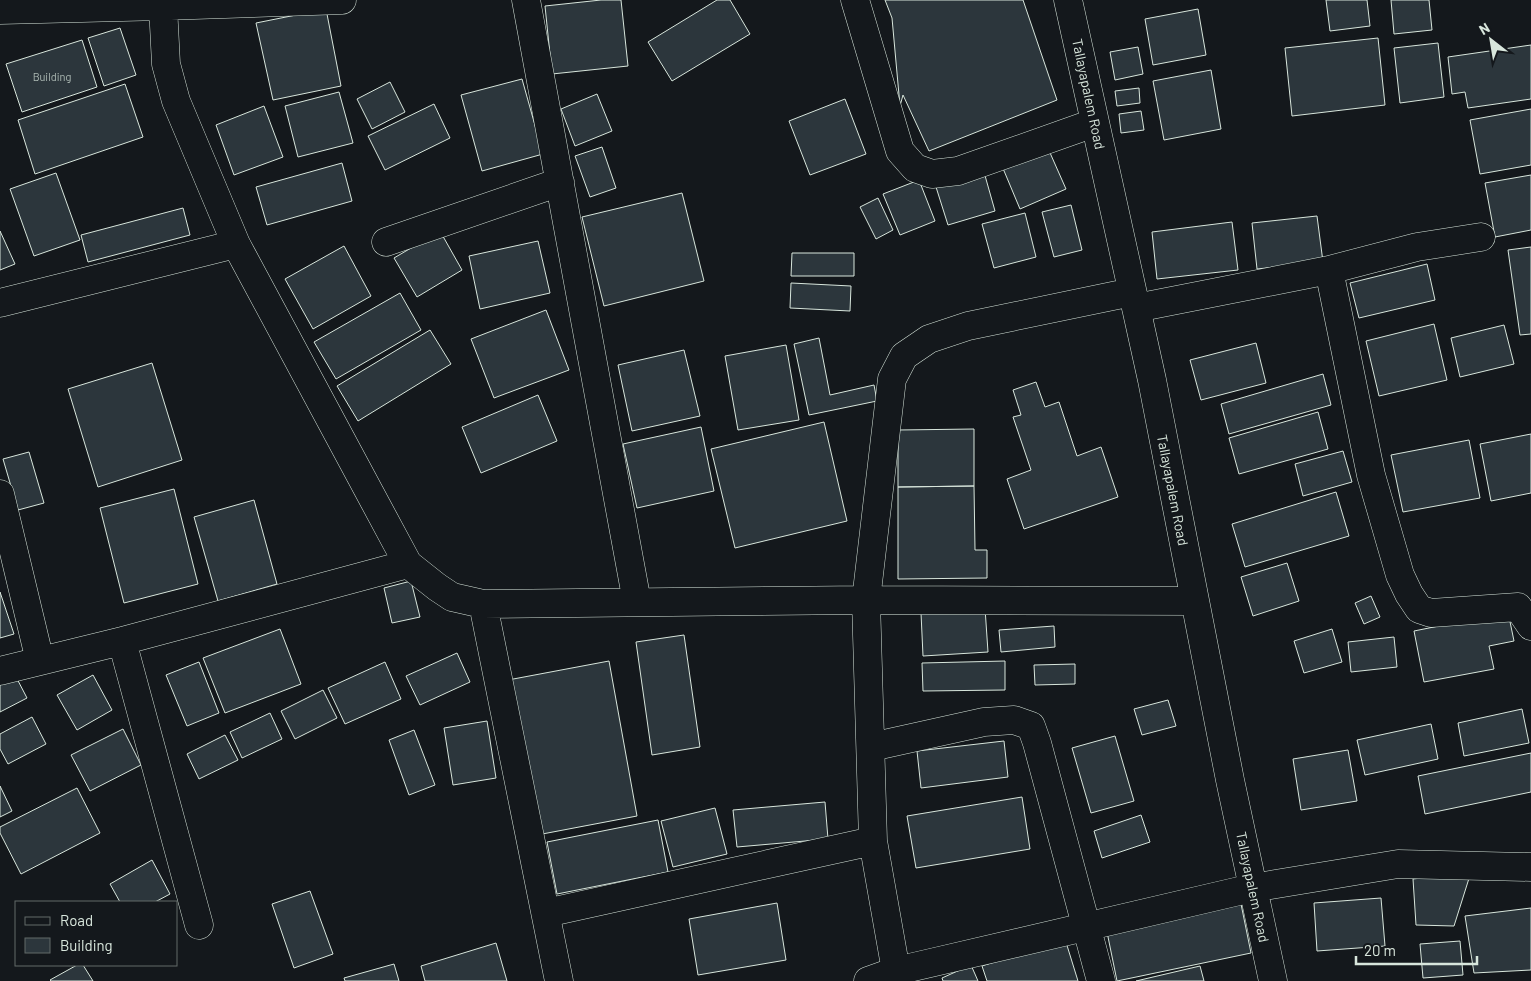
<svg xmlns="http://www.w3.org/2000/svg" width="1531" height="981" font-family="Barlow,sans-serif">
	<rect width="100%" height="100%" fill="#14181c"/>
	<path fill="#2c363c" stroke="#d8e6dc" d="M 601,0 L 621,0 L 628,66 L 552,74 L 545,6 Z
		M 717,0 L 730,0 L 750,34 L 672,81 L 648,42 Z
		M 885,0 L 1023,0 L 1057,100 L 929,151 L 903,95 L 900,106 L 892,18 Z
		M 1326,0 L 1367,0 L 1370,26 L 1330,31 Z
		M 1391,0 L 1429,0 L 1432,30 L 1394,34 Z
		M 326,9 L 341,86 L 273,100 L 256,23 Z
		M 1198,9 L 1206,55 L 1153,65 L 1145,19 Z
		M 120,28 L 136,75 L 104,86 L 88,38 Z
		M 1378,38 L 1385,105 L 1292,116 L 1285,48 Z
		M 82,40 L 97,87 L 22,112 L 6,64 Z
		M 1438,43 L 1444,97 L 1400,103 L 1394,48 Z
		M 1531,45 L 1531,99 L 1468,108 L 1465,92 L 1452,94 L 1448,57 Z
		M 1138,47 L 1143,74 L 1115,80 L 1110,52 Z
		M 1211,70 L 1221,129 L 1164,140 L 1153,81 Z
		M 522,79 L 543,154 L 482,171 L 461,95 Z
		M 390,82 L 405,112 L 372,129 L 357,99 Z
		M 125,84 L 143,137 L 35,174 L 18,120 Z
		M 1139,88 L 1140,103 L 1117,106 L 1115,91 Z
		M 339,92 L 353,143 L 298,157 L 285,106 Z
		M 597,94 L 612,131 L 575,146 L 561,109 Z
		M 845,99 L 866,154 L 810,175 L 789,121 Z
		M 434,104 L 450,138 L 385,170 L 368,136 Z
		M 264,106 L 283,157 L 234,175 L 216,125 Z
		M 1531,109 L 1531,165 L 1480,174 L 1470,120 Z
		M 1141,111 L 1144,130 L 1121,133 L 1119,114 Z
		M 1047,146 L 1066,189 L 1020,209 L 1002,166 Z
		M 602,147 L 616,188 L 590,197 L 575,156 Z
		M 342,163 L 352,201 L 267,225 L 256,187 Z
		M 984,172 L 995,211 L 948,225 L 936,187 Z
		M 56,173 L 80,240 L 34,256 L 10,189 Z
		M 1531,175 L 1531,230 L 1495,237 L 1485,183 Z
		M 919,180 L 935,221 L 900,235 L 883,194 Z
		M 682,193 L 704,281 L 604,306 L 582,217 Z
		M 878,198 L 893,230 L 876,239 L 860,207 Z
		M 1071,205 L 1082,250 L 1054,257 L 1042,212 Z
		M 183,208 L 190,235 L 88,262 L 81,235 Z
		M 1025,213 L 1036,257 L 994,268 L 982,224 Z
		M 1317,216 L 1323,262 L 1257,269 L 1252,223 Z
		M 1232,222 L 1238,270 L 1157,279 L 1152,232 Z
		M 0,231 L 15,264 L 0,270 Z
		M 440,231 L 462,270 L 417,297 L 394,258 Z
		M 538,241 L 550,293 L 480,309 L 469,256 Z
		M 344,246 L 371,296 L 313,329 L 285,279 Z
		M 1531,247 L 1531,334 L 1520,335 L 1508,250 Z
		M 792,253 L 854,253 L 854,276 L 791,276 Z
		M 1427,264 L 1435,300 L 1359,318 L 1350,283 Z
		M 791,283 L 851,286 L 850,311 L 790,308 Z
		M 400,293 L 421,330 L 336,379 L 314,342 Z
		M 546,310 L 569,370 L 494,398 L 471,339 Z
		M 1434,324 L 1447,380 L 1379,396 L 1366,341 Z
		M 1504,325 L 1514,364 L 1460,377 L 1451,338 Z
		M 430,330 L 451,364 L 358,421 L 337,386 Z
		M 819,338 L 830,395 L 874,385 L 877,401 L 809,415 L 794,344 Z
		M 1256,343 L 1266,383 L 1201,400 L 1190,360 Z
		M 786,345 L 799,420 L 738,430 L 725,356 Z
		M 684,350 L 700,416 L 632,431 L 618,365 Z
		M 152,363 L 182,460 L 98,487 L 68,389 Z
		M 1323,374 L 1331,405 L 1229,434 L 1221,404 Z
		M 1036,382 L 1045,407 L 1059,402 L 1077,456 L 1101,447 L 1118,497 L 1024,529 L 1007,479 L 1031,470 L 1013,417 L 1021,415 L 1013,390 Z
		M 538,395 L 557,441 L 481,473 L 462,427 Z
		M 1318,412 L 1328,449 L 1239,474 L 1229,438 Z
		M 824,422 L 847,521 L 735,548 L 711,449 Z
		M 701,427 L 714,491 L 637,508 L 623,444 Z
		M 974,429 L 974,486 L 898,487 L 898,430 Z
		M 1531,434 L 1531,493 L 1491,501 L 1480,444 Z
		M 1469,440 L 1480,498 L 1403,512 L 1391,455 Z
		M 1343,451 L 1352,482 L 1303,496 L 1295,464 Z
		M 29,452 L 44,503 L 18,510 L 3,459 Z
		M 974,486 L 975,550 L 987,550 L 987,578 L 898,579 L 898,487 Z
		M 174,489 L 198,584 L 124,603 L 100,508 Z
		M 1336,492 L 1349,536 L 1245,567 L 1232,524 Z
		M 254,500 L 277,584 L 218,601 L 194,517 Z
		M 1287,563 L 1299,601 L 1253,616 L 1241,577 Z
		M 411,581 L 420,617 L 392,623 L 384,588 Z
		M 0,592 L 14,634 L 0,638 Z
		M 1371,596 L 1380,617 L 1364,624 L 1355,603 Z
		M 985,608 L 988,652 L 923,656 L 921,613 Z
		M 1508,612 L 1514,641 L 1489,646 L 1494,669 L 1424,682 L 1414,631 Z
		M 1054,626 L 1055,647 L 1001,652 L 999,630 Z
		M 280,629 L 301,684 L 225,713 L 203,658 Z
		M 1332,629 L 1342,662 L 1304,673 L 1294,641 Z
		M 684,635 L 700,747 L 652,755 L 636,642 Z
		M 1394,637 L 1397,667 L 1351,672 L 1348,642 Z
		M 457,653 L 470,682 L 420,705 L 406,676 Z
		M 609,661 L 637,816 L 537,835 L 508,680 Z
		M 1005,661 L 1005,690 L 923,691 L 922,663 Z
		M 199,662 L 219,713 L 187,726 L 166,675 Z
		M 385,662 L 401,699 L 345,724 L 328,688 Z
		M 1075,664 L 1075,684 L 1035,685 L 1034,665 Z
		M 14,673 L 27,698 L 0,712 L 0,681 Z
		M 93,675 L 112,710 L 77,730 L 57,695 Z
		M 323,690 L 337,718 L 295,739 L 281,711 Z
		M 1168,700 L 1176,726 L 1142,735 L 1134,709 Z
		M 1522,709 L 1529,743 L 1464,756 L 1458,723 Z
		M 270,713 L 282,739 L 242,758 L 230,732 Z
		M 32,717 L 46,744 L 8,764 L 0,749 L 0,734 Z
		M 487,721 L 496,778 L 453,785 L 444,728 Z
		M 1431,724 L 1438,759 L 1365,775 L 1357,740 Z
		M 123,729 L 141,765 L 90,791 L 71,755 Z
		M 414,730 L 435,785 L 409,795 L 389,740 Z
		M 225,735 L 238,760 L 199,779 L 187,754 Z
		M 1115,736 L 1134,801 L 1091,813 L 1072,748 Z
		M 1004,741 L 1008,777 L 921,788 L 917,751 Z
		M 1348,750 L 1357,801 L 1301,810 L 1293,759 Z
		M 1531,753 L 1531,792 L 1425,814 L 1418,776 Z
		M 0,786 L 12,811 L 0,817 Z
		M 77,788 L 100,833 L 21,874 L 0,833 L 0,827 Z
		M 1022,797 L 1030,849 L 916,868 L 907,816 Z
		M 825,802 L 828,839 L 737,847 L 733,810 Z
		M 715,808 L 727,854 L 673,867 L 661,821 Z
		M 1141,815 L 1150,842 L 1102,858 L 1094,831 Z
		M 658,820 L 668,872 L 557,894 L 547,842 Z
		M 152,860 L 170,894 L 155,902 L 120,902 L 110,884 Z
		M 1471,872 L 1454,926 L 1416,925 L 1413,879 Z
		M 310,891 L 333,954 L 294,968 L 272,904 Z
		M 1381,898 L 1385,946 L 1317,951 L 1314,903 Z
		M 777,903 L 786,960 L 698,975 L 689,919 Z
		M 1241,904 L 1251,953 L 1117,981 L 1107,932 Z
		M 1531,908 L 1531,970 L 1474,973 L 1465,916 Z
		M 1065,939 L 1078,981 L 987,981 L 982,966 Z
		M 1460,941 L 1463,975 L 1423,978 L 1420,944 Z
		M 496,943 L 507,981 L 425,981 L 421,966 Z
		M 394,964 L 399,981 L 345,981 L 344,978 Z
		M 77,965 L 83,965 L 93,981 L 51,981 L 50,980 Z
		M 971,965 L 978,981 L 943,981 L 942,978 Z
		M 1200,966 L 1204,981 L 1136,981 Z"/>
	<g fill="none" stroke-linecap="round" stroke-linejoin="round">
		<defs>
			<path id="minor" d="M 342,0 L 163,6 L 166,64 L 176,101 L 236,244 L 408,564 L 437,587 L 452,597 L 483,604 L 866,600 L 1195,601
				M 526,0 L 637,602
				M 855,0 L 900,151 L 915,168 L 932,174 L 958,171 L 1094,123
				M 1068,0 L 1152,380 L 1230,780 L 1273,981
				M 0,10 L 163,6
				M 386,242 L 560,182
				M 1329,270 L 1371,475 L 1400,575 L 1409,594 L 1419,609 L 1431,613 L 1518,607 L 1531,626
				M 0,303 L 236,244
				M 1136,308 L 1329,270 L 1417,247 L 1481,237
				M 0,494 L 40,661
				M 483,604 L 559,981
				M 122,641 L 199,925
				M 0,671 L 122,641 L 408,564
				M 871,747 L 984,722 L 1014,720 L 1031,726 L 1037,743 L 1101,981
				M 546,913 L 873,841
				M 896,971 L 873,841 L 866,600 L 892,379 L 904,356 L 929,339 L 968,326 L 1132,292
				M 868,981 L 896,971 L 1252,888 L 1398,864 L 1531,867"/>
		</defs>
		<use href="#minor" stroke="#d8e6dc" stroke-width="29"/>
		<use href="#minor" stroke="#14181c" stroke-width="28"/>
	</g>
	<g text-anchor="middle" dominant-baseline="central" stroke-width="4" stroke-linejoin="round" paint-order="stroke">
		<g font-size="11" fill="#adbab4">
			<text x="52" y="76">Building</text>
		</g>
		<g font-size="14" fill="#d8e6dc" stroke="#14181c">
			<text transform="translate(1089 94) rotate(78)">Tallayapalem Road</text>
			<text transform="translate(1173 490) rotate(79)">Tallayapalem Road</text>
			<text transform="translate(1253 887) rotate(78)">Tallayapalem Road</text>
		</g>
	</g>
	<rect x="15" y="901" width="162" height="65" fill="#14181c" stroke="#626a69"/>
	<rect x="25" y="917" width="25" height="8" fill="#14181c" stroke="#626a69"/>
	<text x="60" y="926" font-size="15" fill="#d8e6dc">Road</text>
	<rect x="25" y="938" width="25" height="15" fill="#2c363c" stroke="#626a69"/>
	<text x="60" y="951" font-size="15" fill="#d8e6dc">Building</text>
	<g transform="translate(1491 40) rotate(329)" stroke="#14181c" stroke-width="4" paint-order="stroke">
	<path d="M0-4L9 19L0 12L-9 19Z" fill="#d8e6dc"/>
	<text y="-8" font-size="14" font-weight="bold" text-anchor="middle" fill="#d8e6dc">N</text>
	</g>
	<path d="M1356 956v8h121v-8" fill="none" stroke="#d8e6dc" stroke-width="2.5"/>
	<text x="1364" y="956" font-size="15" fill="#d8e6dc" stroke="#14181c" stroke-width="4" paint-order="stroke">20 m</text>
</svg>
